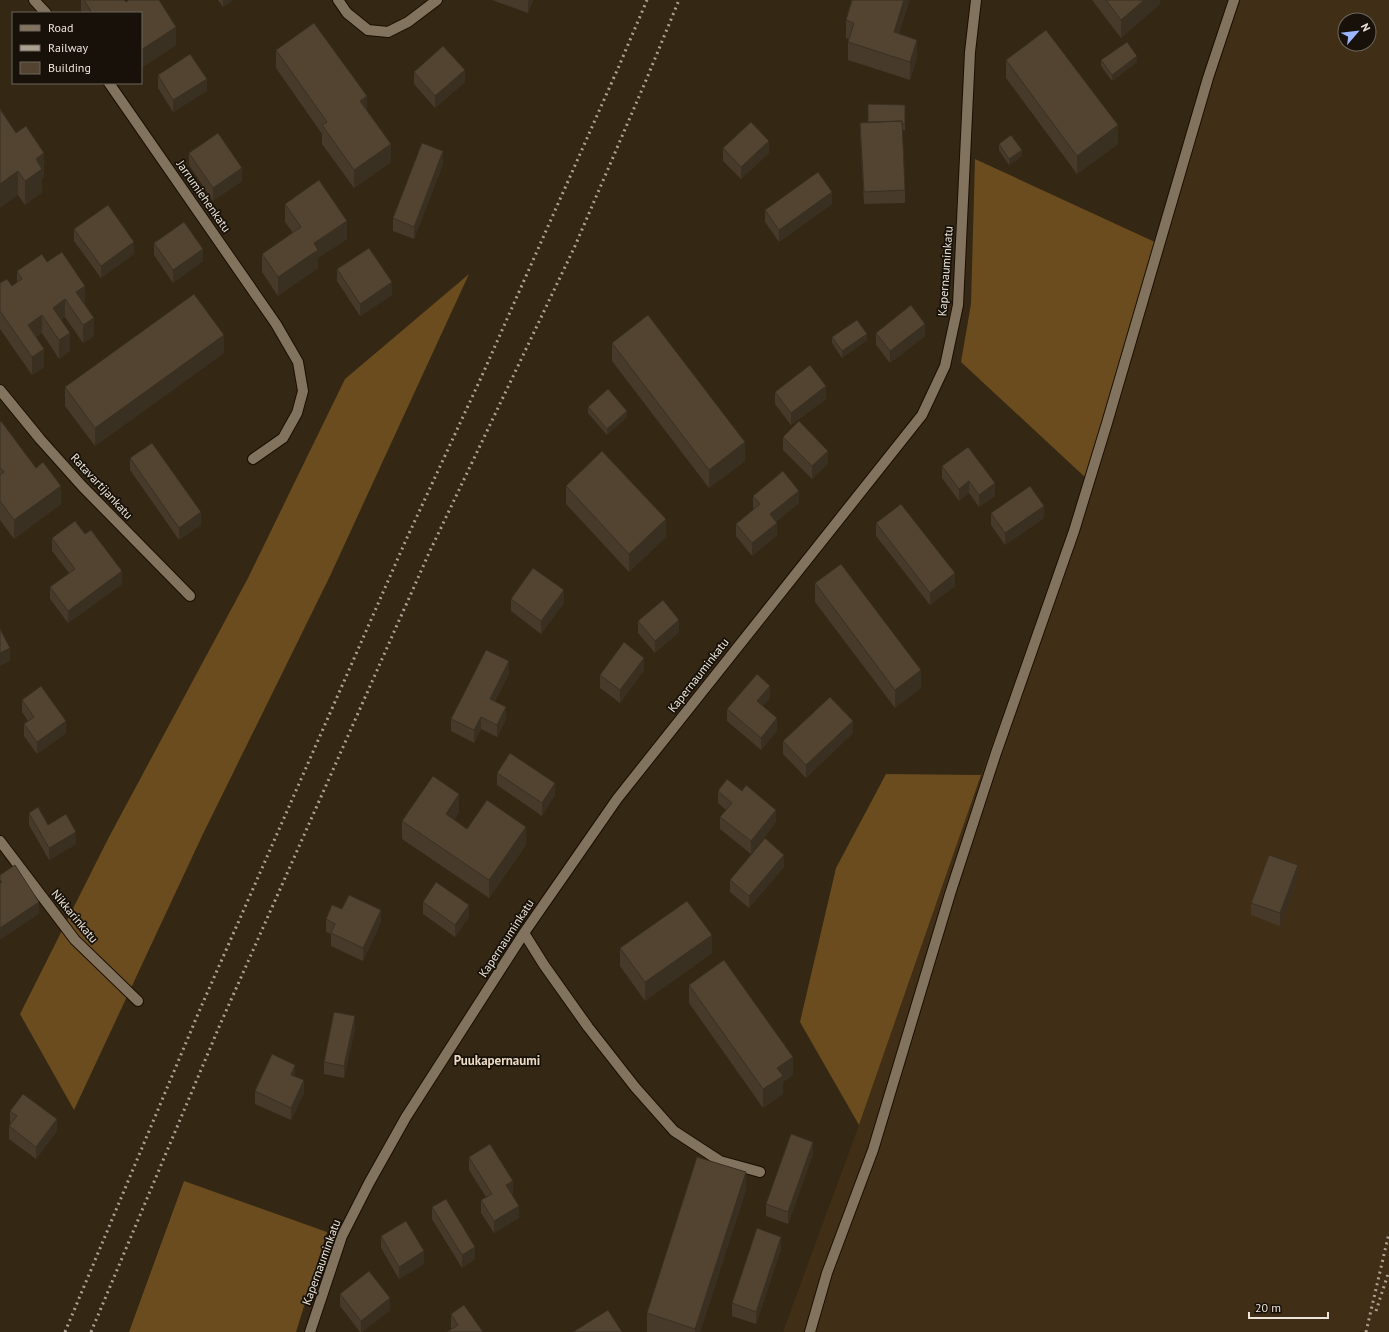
<svg xmlns="http://www.w3.org/2000/svg" width="1389" height="1332" font-family="'PT Sans',sans-serif">
	<rect width="100%" height="100%" fill="#342714"/>
	<path fill="#402f16" fill-rule="evenodd" d="M 1228,0 L 1389,0 L 1389,1332 L 783,1332 L 859,1125 L 981,775 L 1087,479 ZM 1345,20 L 1369,20 L 1369,44 L 1345,44 Z"/>
	<path fill="#6a4c1f" d="M 975,159 L 1157,243 L 1087,479 L 961,362 L 971,304 Z
		M 469,274 L 330,576 L 202,836 L 74,1110 L 20,1014 L 109,837 L 248,578 L 345,379 Z
		M 886,774 L 981,775 L 859,1125 L 800,1022 L 836,868 Z
		M 184,1181 L 327,1232 L 296,1332 L 129,1332 Z"/>
	<g fill="none" stroke-linecap="round" stroke-linejoin="round">
		<defs>
			<path id="minor" d="M 34,0 L 46,13
				M 338,0 L 347,13 L 368,30 L 388,32 L 408,22 L 437,0
				M 109,83 L 276,324 L 298,362 L 303,391 L 297,413 L 283,438 L 253,459
				M 0,390 L 40,439 L 82,486 L 190,596
				M 0,841 L 75,940 L 138,1001
				M 524,933 L 544,965 L 588,1027 L 635,1087 L 674,1131 L 720,1161 L 760,1172
				M 310,1332 L 342,1236 L 369,1183 L 406,1117 L 524,933 L 617,799 L 922,415 L 945,366 L 958,305 L 970,52 L 976,0
				M 810,1332 L 827,1273 L 873,1150 L 950,894 L 996,753 L 1074,531 L 1107,423 L 1208,78 L 1234,0"/>
		</defs>
		<use href="#minor" stroke="#1b0f01" stroke-width="12"/>
		<use href="#minor" stroke="#82735f" stroke-width="10"/>
		<path stroke="#aca193" stroke-width="3" stroke-dasharray="2 4" stroke-linecap="butt" d="M 1376,1311 L 1389,1271
			M 65,1332 L 198,1014 L 406,540 L 480,380 L 619,66 L 647,0
			M 91,1332 L 219,1027 L 429,553 L 575,246 L 647,78 L 679,0
			M 1366,1332 L 1389,1233"/>
	</g>
	<path fill="#473a2a" d="M 81,0 L 124,0 L 126,2 L 129,0 L 159,0 L 176,27 L 176,45 L 141,68 L 141,13 L 81,13 Z
		M 218,0 L 233,0 L 223,7 Z
		M 492,0 L 533,0 L 528,13 Z
		M 1092,0 L 1160,0 L 1160,4 L 1121,38 Z
		M 846,20 L 899,34 L 917,58 L 910,80 L 848,60 L 848,42 L 849,39 L 846,38 Z
		M 276,50 L 391,162 L 354,188 L 322,144 L 322,134 L 276,68 Z
		M 1006,60 L 1118,144 L 1077,174 L 1006,78 Z
		M 1101,60 L 1137,62 L 1112,81 L 1101,66 Z
		M 414,72 L 465,82 L 435,108 L 414,84 Z
		M 158,75 L 207,91 L 173,112 L 158,88 Z
		M 905,105 L 905,130 L 902,130 L 905,190 L 905,203 L 864,204 L 860,135 L 860,123 L 868,122 Z
		M 0,109 L 44,177 L 42,178 L 42,192 L 25,205 L 18,195 Z
		M 999,144 L 1022,156 L 1009,165 L 999,150 Z
		M 723,148 L 769,153 L 741,179 L 723,161 Z
		M 189,153 L 242,181 L 213,201 L 189,165 Z
		M 443,164 L 414,239 L 393,231 L 393,218 Z
		M 285,204 L 347,239 L 318,258 L 318,268 L 278,296 L 262,272 L 262,254 L 293,233 L 285,222 Z
		M 832,204 L 779,242 L 765,222 L 765,210 Z
		M 74,229 L 134,254 L 101,278 L 74,241 Z
		M 154,243 L 203,261 L 173,283 L 154,255 Z
		M 47,262 L 85,304 L 94,336 L 83,343 L 65,317 L 61,320 L 70,351 L 59,359 L 42,333 L 36,337 L 44,367 L 32,375 L 0,329 L 0,283 L 12,286 L 17,282 L 17,271 Z
		M 337,269 L 392,295 L 360,316 L 337,281 Z
		M 876,333 L 925,336 L 890,363 L 876,345 Z
		M 832,337 L 867,340 L 842,358 L 832,343 Z
		M 612,343 L 745,461 L 709,488 L 612,361 Z
		M 224,353 L 95,446 L 65,406 L 65,387 Z
		M 775,392 L 826,399 L 791,425 L 775,404 Z
		M 588,407 L 627,417 L 607,435 L 588,413 Z
		M 0,422 L 61,504 L 14,539 L 0,520 Z
		M 783,437 L 828,463 L 812,479 L 783,450 Z
		M 130,458 L 201,525 L 179,540 L 130,470 Z
		M 942,466 L 995,496 L 979,507 L 969,493 L 959,501 L 942,478 Z
		M 566,486 L 666,537 L 629,572 L 566,504 Z
		M 753,496 L 799,503 L 776,522 L 777,535 L 752,556 L 736,536 L 736,524 L 754,509 L 753,508 Z
		M 991,513 L 1044,518 L 1005,545 L 991,525 Z
		M 876,523 L 955,586 L 930,605 L 876,536 Z
		M 85,534 L 122,584 L 68,623 L 50,599 L 50,587 L 69,573 L 52,551 L 52,538 Z
		M 815,583 L 921,688 L 895,708 L 815,602 Z
		M 511,599 L 564,603 L 541,634 L 511,611 Z
		M 638,621 L 679,632 L 655,653 L 638,633 Z
		M 644,670 L 620,703 L 600,688 L 600,675 Z
		M 509,673 L 495,701 L 506,719 L 497,737 L 481,729 L 474,743 L 451,731 L 451,719 Z
		M 770,698 L 763,706 L 777,731 L 761,750 L 727,721 L 727,709 Z
		M 22,700 L 66,733 L 37,754 L 24,736 L 24,724 L 28,721 L 22,712 Z
		M 853,733 L 806,778 L 783,754 L 783,741 Z
		M 497,773 L 555,795 L 542,816 L 497,785 Z
		M 718,791 L 776,822 L 751,854 L 720,829 L 720,817 L 726,810 L 718,803 Z
		M 459,812 L 454,820 L 467,829 L 526,845 L 489,898 L 402,839 L 402,821 Z
		M 29,813 L 48,825 L 76,844 L 49,860 L 29,825 Z
		M 784,867 L 749,908 L 730,892 L 730,880 Z
		M 1298,878 L 1280,926 L 1251,915 L 1251,903 Z
		M 423,902 L 469,917 L 455,937 L 423,914 Z
		M 342,909 L 381,922 L 363,961 L 331,946 L 331,934 L 326,932 L 326,919 Z
		M 620,948 L 712,953 L 645,1001 L 620,966 Z
		M 689,985 L 793,1075 L 783,1082 L 783,1094 L 763,1108 L 689,1003 Z
		M 355,1029 L 344,1078 L 324,1074 L 324,1062 Z
		M 295,1077 L 304,1093 L 291,1120 L 255,1104 L 255,1091 Z
		M 10,1111 L 57,1131 L 36,1159 L 9,1139 L 9,1126 L 11,1124 L 10,1124 Z
		M 813,1154 L 788,1224 L 766,1216 L 766,1204 Z
		M 469,1157 L 513,1193 L 511,1194 L 519,1218 L 494,1233 L 481,1213 L 481,1200 L 486,1197 L 469,1170 Z
		M 746,1190 L 700,1332 L 647,1332 L 647,1313 Z
		M 432,1207 L 475,1259 L 462,1268 L 432,1219 Z
		M 381,1236 L 424,1264 L 399,1279 L 381,1248 Z
		M 781,1249 L 756,1324 L 732,1316 L 732,1303 Z
		M 340,1294 L 390,1310 L 362,1332 L 360,1332 L 340,1306 Z
		M 451,1314 L 483,1332 L 451,1330 Z"/>
	<path fill="#393022" d="M 223,0 L 233,0 L 223,7 Z
		M 529,0 L 533,0 L 528,13 L 528,1 Z
		M 904,0 L 910,0 L 894,50 L 894,32 Z
		M 1144,0 L 1160,0 L 1160,4 L 1121,38 L 1121,20 Z
		M 176,27 L 176,45 L 141,68 L 141,50 Z
		M 917,40 L 917,58 L 910,80 L 910,62 Z
		M 1137,56 L 1137,62 L 1112,81 L 1112,75 Z
		M 465,70 L 465,82 L 435,108 L 435,96 Z
		M 207,79 L 207,91 L 173,112 L 173,100 Z
		M 367,96 L 367,114 L 360,101 Z
		M 1118,125 L 1118,144 L 1077,174 L 1077,156 Z
		M 769,141 L 769,153 L 741,179 L 741,167 Z
		M 391,144 L 391,162 L 354,188 L 354,170 Z
		M 1022,150 L 1022,156 L 1009,165 L 1009,159 Z
		M 443,151 L 443,164 L 414,239 L 414,227 Z
		M 44,153 L 44,177 L 42,178 L 42,192 L 25,205 L 25,181 L 36,159 Z
		M 242,168 L 242,181 L 213,201 L 213,188 Z
		M 18,171 L 18,195 L 0,208 L 0,184 Z
		M 832,192 L 832,204 L 779,242 L 779,230 Z
		M 347,221 L 347,239 L 318,258 L 318,268 L 278,296 L 278,277 L 314,243 Z
		M 134,242 L 134,254 L 101,278 L 101,266 Z
		M 203,249 L 203,261 L 173,283 L 173,270 Z
		M 392,282 L 392,295 L 360,316 L 360,304 Z
		M 85,286 L 85,304 L 76,292 Z
		M 65,299 L 65,317 L 53,326 L 53,308 Z
		M 42,315 L 42,333 L 28,343 L 28,325 Z
		M 94,318 L 94,336 L 83,343 L 83,325 Z
		M 925,324 L 925,336 L 890,363 L 890,351 Z
		M 70,333 L 70,351 L 59,359 L 59,340 Z
		M 867,334 L 867,340 L 842,358 L 842,351 Z
		M 224,335 L 224,353 L 95,446 L 95,428 Z
		M 44,349 L 44,367 L 32,375 L 32,357 Z
		M 826,386 L 826,399 L 791,425 L 791,413 Z
		M 627,411 L 627,417 L 607,435 L 607,429 Z
		M 745,442 L 745,461 L 709,488 L 709,470 Z
		M 828,451 L 828,463 L 812,479 L 812,466 Z
		M 969,481 L 969,493 L 959,501 L 959,489 Z
		M 995,483 L 995,496 L 979,507 L 979,495 Z
		M 61,486 L 61,504 L 14,539 L 14,520 Z
		M 799,491 L 799,503 L 770,527 L 770,514 Z
		M 1044,506 L 1044,518 L 1005,545 L 1005,533 Z
		M 201,512 L 201,525 L 179,540 L 179,528 Z
		M 666,519 L 666,537 L 629,572 L 629,554 Z
		M 777,523 L 777,535 L 752,556 L 752,543 Z
		M 122,571 L 122,584 L 68,623 L 68,611 Z
		M 955,573 L 955,586 L 930,605 L 930,593 Z
		M 564,590 L 564,603 L 541,634 L 541,621 Z
		M 679,620 L 679,632 L 655,653 L 655,641 Z
		M 10,648 L 10,661 L 0,666 L 0,653 Z
		M 644,658 L 644,670 L 620,703 L 620,690 Z
		M 509,661 L 509,673 L 490,711 L 490,699 Z
		M 921,670 L 921,688 L 895,708 L 895,690 Z
		M 770,686 L 770,698 L 757,713 L 757,701 Z
		M 506,707 L 506,719 L 497,737 L 497,725 Z
		M 481,717 L 481,729 L 474,743 L 474,730 Z
		M 777,718 L 777,731 L 761,750 L 761,738 Z
		M 66,721 L 66,733 L 37,754 L 37,742 Z
		M 853,721 L 853,733 L 806,778 L 806,765 Z
		M 555,783 L 555,795 L 542,816 L 542,803 Z
		M 459,794 L 459,812 L 446,832 L 446,814 Z
		M 776,810 L 776,822 L 751,854 L 751,841 Z
		M 526,827 L 526,845 L 489,898 L 489,880 Z
		M 76,832 L 76,844 L 49,860 L 49,848 Z
		M 784,855 L 784,867 L 749,908 L 749,896 Z
		M 1298,865 L 1298,878 L 1280,926 L 1280,913 Z
		M 39,902 L 39,914 L 0,940 L 0,928 Z
		M 469,905 L 469,917 L 455,937 L 455,925 Z
		M 381,910 L 381,922 L 363,961 L 363,948 Z
		M 712,935 L 712,953 L 645,1001 L 645,982 Z
		M 355,1016 L 355,1029 L 344,1078 L 344,1066 Z
		M 793,1057 L 793,1075 L 783,1082 L 783,1094 L 763,1108 L 763,1089 L 777,1068 Z
		M 295,1065 L 295,1077 L 291,1075 Z
		M 304,1080 L 304,1093 L 291,1120 L 291,1108 Z
		M 57,1119 L 57,1131 L 36,1159 L 36,1147 Z
		M 813,1142 L 813,1154 L 788,1224 L 788,1212 Z
		M 746,1172 L 746,1190 L 700,1332 L 695,1332 L 695,1329 Z
		M 513,1181 L 513,1193 L 506,1198 L 506,1185 Z
		M 519,1206 L 519,1218 L 494,1233 L 494,1221 Z
		M 781,1237 L 781,1249 L 756,1324 L 756,1312 Z
		M 475,1247 L 475,1259 L 462,1268 L 462,1255 Z
		M 424,1251 L 424,1264 L 399,1279 L 399,1267 Z
		M 390,1298 L 390,1310 L 362,1332 L 361,1332 L 361,1321 Z"/>
	<path fill="#524431" stroke="#393022" d="M 84,0 L 124,0 L 126,2 L 129,0 L 159,0 L 176,27 L 141,50 L 141,13 L 92,13 Z
		M 852,0 L 904,0 L 894,32 L 917,40 L 910,62 L 848,42 L 854,23 L 846,20 Z
		M 1106,0 L 1144,0 L 1121,20 Z
		M 314,23 L 367,96 L 360,101 L 391,144 L 354,170 L 322,125 L 327,122 L 276,50 Z
		M 1046,30 L 1118,125 L 1077,156 L 1006,60 Z
		M 1127,42 L 1137,56 L 1112,75 L 1101,60 Z
		M 443,46 L 465,70 L 435,96 L 414,72 Z
		M 190,54 L 207,79 L 173,100 L 158,75 Z
		M 868,104 L 905,105 L 905,124 L 902,124 L 902,121 L 868,122 Z
		M 0,109 L 16,133 L 26,126 L 44,153 L 36,159 L 42,169 L 25,181 L 18,171 L 0,184 Z
		M 902,121 L 905,190 L 864,192 L 860,123 Z
		M 751,122 L 769,141 L 741,167 L 723,148 Z
		M 218,133 L 242,168 L 213,188 L 189,153 Z
		M 1011,135 L 1022,150 L 1009,159 L 999,144 Z
		M 422,143 L 443,151 L 414,227 L 393,218 Z
		M 818,172 L 832,192 L 779,230 L 765,210 Z
		M 319,180 L 347,221 L 314,243 L 318,250 L 278,277 L 262,254 L 301,227 L 285,204 Z
		M 108,205 L 134,242 L 101,266 L 74,229 Z
		M 184,222 L 203,249 L 173,270 L 154,243 Z
		M 369,248 L 392,282 L 360,304 L 337,269 Z
		M 62,252 L 85,286 L 76,292 L 94,318 L 83,325 L 65,299 L 53,308 L 70,333 L 59,340 L 42,315 L 28,325 L 44,349 L 32,357 L 0,311 L 0,283 L 7,279 L 12,286 L 22,279 L 17,271 L 42,254 L 47,262 Z
		M 194,294 L 224,335 L 95,428 L 65,387 Z
		M 911,305 L 925,324 L 890,351 L 876,333 Z
		M 648,315 L 745,442 L 709,470 L 612,343 Z
		M 857,320 L 867,334 L 842,351 L 832,337 Z
		M 810,365 L 826,386 L 791,413 L 775,392 Z
		M 608,389 L 627,411 L 607,429 L 588,407 Z
		M 1,421 L 36,468 L 43,462 L 61,486 L 14,520 L 0,501 L 0,475 L 4,472 L 0,467 L 0,422 Z
		M 799,421 L 828,451 L 812,466 L 783,437 Z
		M 152,443 L 201,512 L 179,528 L 130,458 Z
		M 968,447 L 995,483 L 979,495 L 969,481 L 959,489 L 942,466 Z
		M 602,451 L 666,519 L 629,554 L 566,486 Z
		M 783,471 L 799,491 L 770,514 L 777,523 L 752,543 L 736,524 L 760,504 L 753,496 Z
		M 1030,486 L 1044,506 L 1005,533 L 991,513 Z
		M 901,504 L 955,573 L 930,593 L 876,523 Z
		M 75,521 L 85,534 L 91,530 L 122,571 L 68,611 L 50,587 L 75,569 L 52,538 Z
		M 841,564 L 921,670 L 895,690 L 815,583 Z
		M 533,568 L 564,590 L 541,621 L 511,599 Z
		M 663,600 L 679,620 L 655,641 L 638,621 Z
		M 0,629 L 10,648 L 0,653 Z
		M 624,642 L 644,658 L 620,690 L 600,675 Z
		M 486,650 L 509,661 L 490,699 L 506,707 L 497,725 L 481,717 L 474,730 L 451,719 Z
		M 757,674 L 770,686 L 757,701 L 777,718 L 761,738 L 727,709 Z
		M 41,686 L 66,721 L 37,742 L 24,724 L 34,717 L 22,700 Z
		M 830,697 L 853,721 L 806,765 L 783,741 Z
		M 510,753 L 555,783 L 542,803 L 497,773 Z
		M 433,776 L 459,794 L 446,814 L 467,829 L 487,800 L 526,827 L 489,880 L 402,821 Z
		M 727,779 L 742,791 L 746,785 L 776,810 L 751,841 L 720,817 L 732,803 L 718,791 Z
		M 38,807 L 48,825 L 66,814 L 76,832 L 49,848 L 29,813 Z
		M 765,838 L 784,855 L 749,896 L 730,880 Z
		M 1269,855 L 1298,865 L 1280,913 L 1251,903 Z
		M 15,865 L 39,902 L 0,928 L 0,883 L 2,882 L 0,880 L 0,875 Z
		M 436,882 L 469,905 L 455,925 L 423,902 Z
		M 349,895 L 381,910 L 363,948 L 331,933 L 335,924 L 326,919 L 332,905 L 342,909 Z
		M 687,901 L 712,935 L 645,982 L 620,948 Z
		M 724,960 L 793,1057 L 777,1068 L 783,1076 L 763,1089 L 689,985 Z
		M 334,1012 L 355,1016 L 344,1066 L 324,1062 Z
		M 272,1054 L 295,1065 L 291,1075 L 304,1080 L 291,1108 L 255,1091 Z
		M 23,1094 L 57,1119 L 36,1147 L 9,1126 L 17,1116 L 10,1111 Z
		M 791,1134 L 813,1142 L 788,1212 L 766,1204 Z
		M 490,1144 L 513,1181 L 506,1185 L 519,1206 L 494,1221 L 481,1200 L 492,1194 L 469,1157 Z
		M 697,1157 L 746,1172 L 695,1329 L 647,1313 Z
		M 446,1199 L 475,1247 L 462,1255 L 432,1207 Z
		M 406,1221 L 424,1251 L 399,1267 L 381,1236 Z
		M 757,1228 L 781,1237 L 756,1312 L 732,1303 Z
		M 369,1271 L 390,1298 L 361,1321 L 340,1294 Z
		M 464,1305 L 483,1332 L 447,1332 L 458,1325 L 451,1314 Z
		M 608,1310 L 622,1332 L 573,1332 Z"/>
	<g text-anchor="middle" dominant-baseline="central" stroke-width="3.5" stroke-linejoin="round" paint-order="stroke">
		<g font-size="12" fill="#eee5da" stroke="#171109">
			<text transform="translate(204 196) rotate(55)">Jarrumiehenkatu</text>
			<text transform="translate(945 271) rotate(-86)">Kapernauminkatu</text>
			<text transform="translate(102 486) rotate(47)">Ratavartijankatu</text>
			<text transform="translate(698 675) rotate(-52)">Kapernauminkatu</text>
			<text transform="translate(75 916) rotate(50)">Nikkarinkatu</text>
			<text transform="translate(506 938) rotate(-57)">Kapernauminkatu</text>
			<text transform="translate(321 1262) rotate(-70)">Kapernauminkatu</text>
		</g>
		<g font-size="13" font-weight="bold" fill="#ecdbc4" stroke="#171109">
			<text x="497" y="1060">Puukapernaumi</text>
		</g>
	</g>
	<rect x="12" y="12" width="130" height="72" fill="#171109" stroke="#6d665d"/>
	<rect x="20" y="25" width="20" height="6" fill="#82735f" stroke="#6d665d"/>
	<text x="48" y="32" font-size="12" fill="#eee5da">Road</text>
	<rect x="20" y="45" width="20" height="6" fill="#aca193" stroke="#6d665d"/>
	<text x="48" y="52" font-size="12" fill="#eee5da">Railway</text>
	<rect x="20" y="62" width="20" height="12" fill="#524431" stroke="#6d665d"/>
	<text x="48" y="72" font-size="12" fill="#eee5da">Building</text>
	<g transform="translate(1357 32) rotate(62)"><circle r="19" fill="#171109" stroke="#6d665d"/>
	<path d="M0-3L7 15L0 10L-7 15Z" fill="#9cb4fd"/>
	<text y="-6" font-size="11" font-weight="bold" text-anchor="middle" fill="#eee5da">N</text>
	</g>
	<path d="M1249 1312v6h79v-6" fill="none" stroke="#eee5da" stroke-width="2"/>
	<text x="1255" y="1312" font-size="12" fill="#eee5da" stroke="#171109" stroke-width="3" paint-order="stroke">20 m</text>
</svg>
